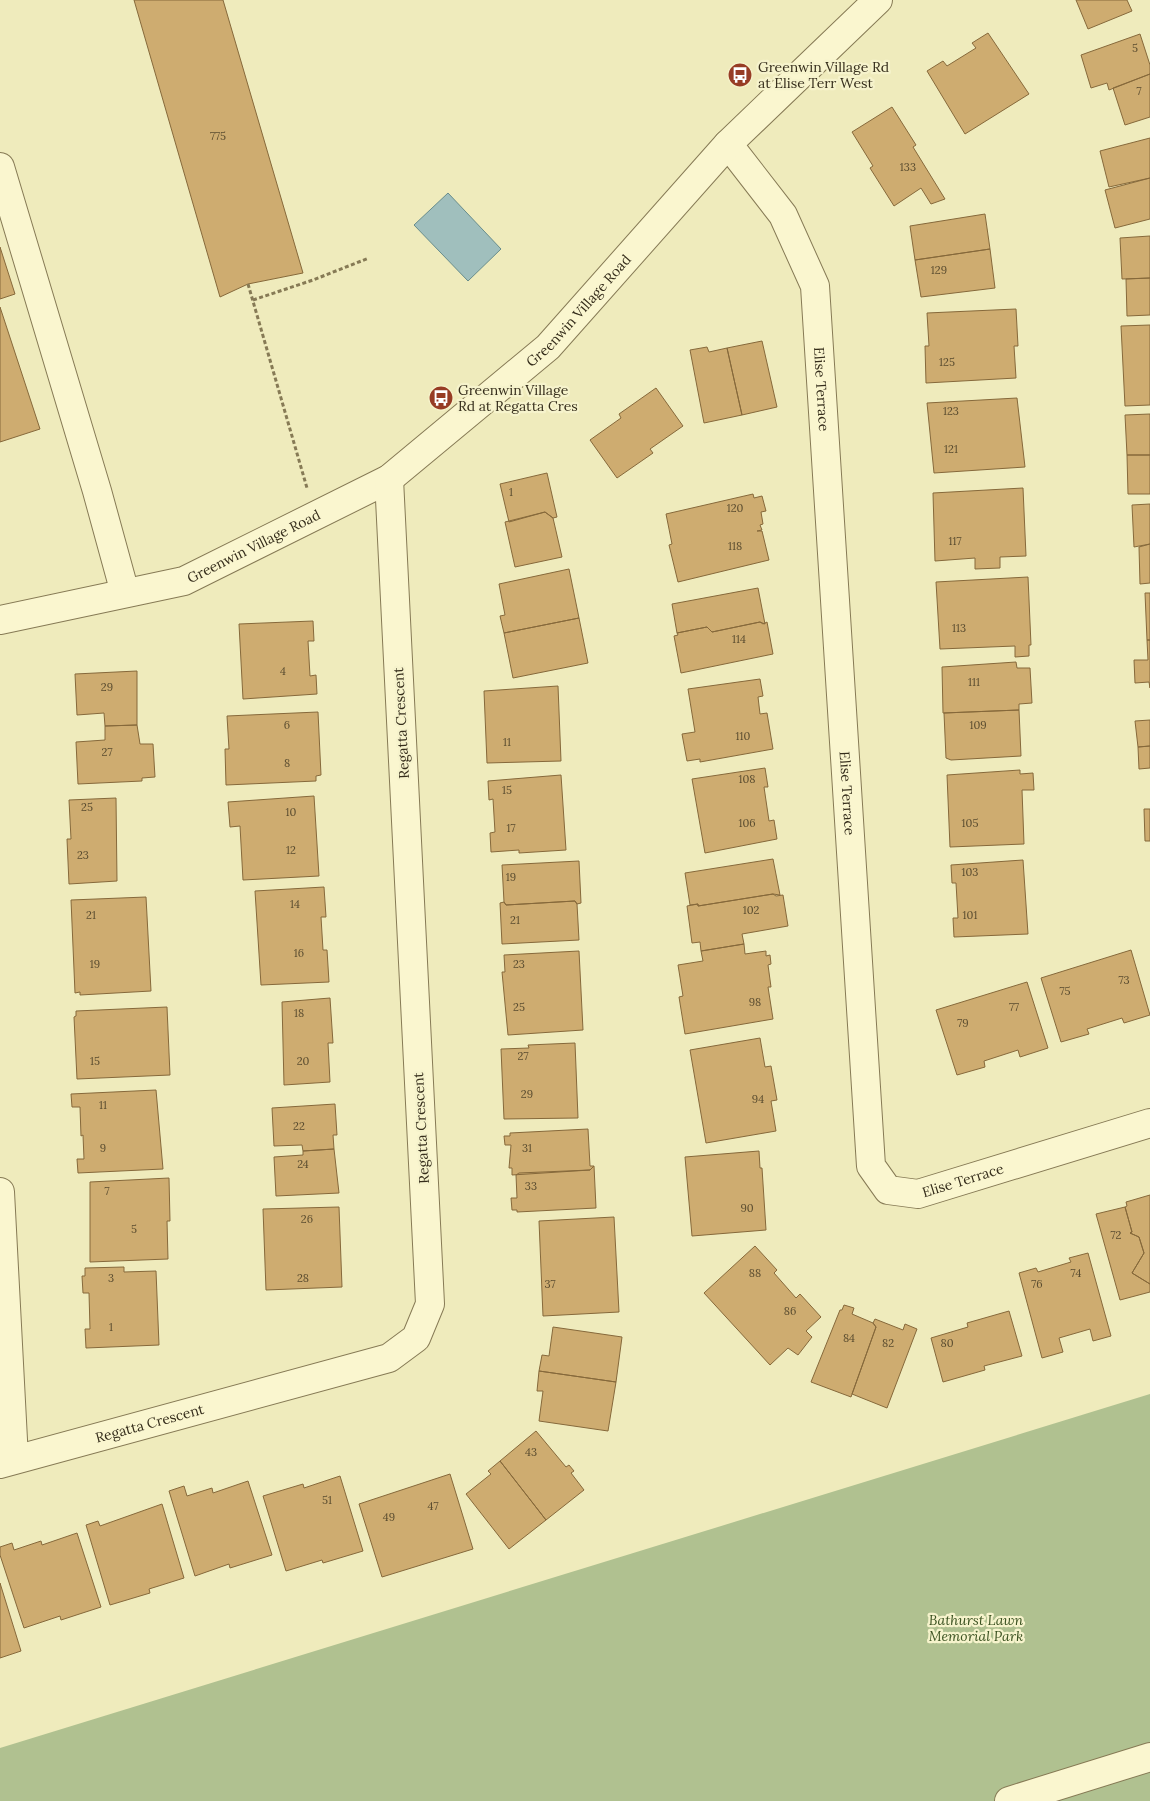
<svg xmlns="http://www.w3.org/2000/svg" width="1150" height="1801" font-family="Lora,serif">
	<rect width="100%" height="100%" fill="#efebbc"/>
	<path fill="#b0c190" d="M 1150,1394 L 1150,1801 L 0,1801 L 0,1748 Z"/>
	<path fill="#a0bfbd" stroke="#688d8c" d="M 448,193 L 501,249 L 468,281 L 414,225 Z"/>
	<path fill="#ceac70" stroke="#86693b" d="M 134,0 L 223,0 L 303,273 L 248,284 L 220,297 Z
		M 1076,0 L 1127,0 L 1132,11 L 1088,29 Z
		M 988,33 L 1029,94 L 965,134 L 927,71 L 943,61 L 947,66 L 976,48 L 972,43 Z
		M 1140,34 L 1150,65 L 1150,74 L 1109,90 L 1107,83 L 1091,88 L 1081,55 Z
		M 1150,74 L 1150,117 L 1125,125 L 1113,88 Z
		M 892,107 L 916,145 L 913,147 L 945,199 L 931,204 L 921,188 L 894,206 L 870,168 L 873,166 L 852,132 Z
		M 1150,138 L 1150,178 L 1109,187 L 1100,151 Z
		M 1150,178 L 1150,219 L 1115,228 L 1105,190 Z
		M 985,214 L 990,249 L 915,260 L 910,226 Z
		M 1150,236 L 1150,278 L 1122,279 L 1120,238 Z
		M 0,247 L 15,294 L 0,299 Z
		M 990,249 L 995,288 L 921,297 L 915,260 Z
		M 1150,278 L 1150,315 L 1127,316 L 1126,279 Z
		M 0,307 L 40,429 L 0,442 Z
		M 1016,309 L 1018,346 L 1014,346 L 1016,378 L 926,383 L 925,346 L 929,346 L 927,313 Z
		M 1150,325 L 1150,405 L 1125,406 L 1121,326 Z
		M 762,341 L 777,407 L 742,415 L 727,348 Z
		M 707,347 L 709,352 L 727,348 L 742,415 L 704,423 L 690,350 Z
		M 656,388 L 683,426 L 650,449 L 653,453 L 617,478 L 590,440 L 621,418 L 619,414 Z
		M 1017,398 L 1025,467 L 934,473 L 927,403 Z
		M 1150,414 L 1150,455 L 1127,455 L 1125,415 Z
		M 1127,455 L 1150,455 L 1150,494 L 1128,494 Z
		M 547,473 L 557,517 L 553,518 L 545,512 L 509,522 L 500,484 Z
		M 1023,488 L 1026,556 L 1000,557 L 1000,568 L 975,569 L 975,558 L 935,561 L 933,493 Z
		M 753,494 L 754,498 L 762,496 L 766,511 L 761,512 L 763,524 L 760,525 L 762,530 L 757,531 L 762,531 L 769,560 L 678,582 L 669,545 L 672,544 L 666,514 Z
		M 1150,504 L 1150,544 L 1134,547 L 1132,505 Z
		M 545,512 L 553,518 L 562,557 L 515,567 L 505,522 Z
		M 1150,544 L 1150,583 L 1140,584 L 1139,547 Z
		M 569,569 L 579,618 L 504,633 L 500,616 L 505,615 L 499,584 Z
		M 1028,577 L 1031,645 L 1029,645 L 1029,656 L 1015,657 L 1015,646 L 940,649 L 936,582 Z
		M 758,588 L 765,624 L 760,622 L 712,632 L 707,627 L 677,633 L 672,604 Z
		M 1145,593 L 1150,593 L 1150,640 L 1147,640 Z
		M 579,618 L 588,663 L 513,678 L 504,633 Z
		M 313,621 L 314,641 L 308,641 L 310,676 L 316,675 L 317,694 L 243,699 L 239,624 Z
		M 760,622 L 763,624 L 767,622 L 773,654 L 681,673 L 674,636 L 678,635 L 677,633 L 707,627 L 712,632 Z
		M 1147,640 L 1150,640 L 1150,688 L 1149,682 L 1135,683 L 1134,660 L 1148,660 Z
		M 1016,662 L 1017,668 L 1030,668 L 1032,703 L 1019,704 L 1019,710 L 943,713 L 942,667 Z
		M 137,671 L 137,725 L 105,726 L 104,713 L 77,715 L 75,674 Z
		M 760,679 L 763,696 L 758,697 L 760,714 L 767,713 L 773,749 L 700,762 L 700,759 L 687,761 L 682,734 L 695,732 L 688,689 Z
		M 558,686 L 561,761 L 487,763 L 484,691 Z
		M 1019,710 L 1021,756 L 951,760 L 946,758 L 944,713 Z
		M 318,712 L 321,775 L 316,776 L 316,781 L 226,785 L 225,749 L 229,749 L 227,716 Z
		M 1150,720 L 1150,746 L 1138,747 L 1135,721 Z
		M 137,725 L 140,744 L 153,744 L 155,777 L 142,778 L 142,781 L 78,784 L 76,742 L 105,740 L 105,726 Z
		M 1150,746 L 1150,768 L 1139,769 L 1138,747 Z
		M 765,768 L 768,787 L 764,787 L 769,821 L 774,820 L 777,839 L 705,853 L 692,779 Z
		M 1020,770 L 1020,774 L 1033,773 L 1034,790 L 1022,790 L 1024,844 L 950,847 L 947,775 Z
		M 561,775 L 566,850 L 519,853 L 519,850 L 491,852 L 490,833 L 495,832 L 493,799 L 489,800 L 488,781 Z
		M 314,796 L 319,876 L 243,880 L 240,826 L 230,827 L 228,802 Z
		M 116,798 L 117,881 L 69,884 L 67,839 L 71,839 L 69,800 Z
		M 1144,809 L 1150,809 L 1150,841 L 1145,841 Z
		M 773,859 L 780,895 L 773,894 L 698,906 L 698,904 L 690,905 L 685,873 Z
		M 1023,860 L 1028,934 L 954,937 L 953,918 L 958,918 L 956,883 L 952,883 L 951,865 Z
		M 579,861 L 581,903 L 577,904 L 575,901 L 506,905 L 504,902 L 502,865 Z
		M 324,887 L 326,917 L 321,917 L 323,950 L 327,950 L 329,982 L 261,985 L 255,891 Z
		M 773,894 L 776,896 L 783,895 L 788,926 L 742,934 L 744,944 L 701,951 L 700,942 L 692,943 L 687,906 L 698,904 L 698,906 Z
		M 146,897 L 151,991 L 80,995 L 80,992 L 75,993 L 71,900 Z
		M 575,901 L 577,904 L 579,940 L 502,944 L 500,903 L 504,902 L 506,905 Z
		M 744,944 L 745,954 L 766,951 L 766,956 L 770,955 L 771,964 L 768,965 L 771,987 L 768,987 L 773,1019 L 685,1034 L 679,997 L 683,996 L 678,965 L 703,961 L 701,951 Z
		M 1131,950 L 1150,1015 L 1124,1023 L 1122,1018 L 1087,1029 L 1089,1034 L 1061,1042 L 1041,978 Z
		M 579,951 L 583,1030 L 508,1035 L 502,972 L 505,972 L 504,955 Z
		M 1027,982 L 1048,1048 L 1020,1057 L 1018,1050 L 984,1061 L 985,1067 L 957,1075 L 936,1010 Z
		M 330,998 L 333,1043 L 328,1043 L 330,1082 L 284,1085 L 282,1002 Z
		M 167,1007 L 170,1075 L 77,1079 L 74,1017 L 76,1016 L 76,1011 Z
		M 760,1038 L 765,1067 L 771,1066 L 777,1100 L 771,1101 L 776,1131 L 706,1143 L 690,1050 Z
		M 575,1043 L 578,1118 L 504,1119 L 501,1049 L 529,1048 L 528,1045 Z
		M 156,1090 L 163,1169 L 78,1173 L 77,1159 L 84,1159 L 83,1135 L 81,1136 L 80,1107 L 72,1107 L 71,1094 Z
		M 335,1104 L 337,1135 L 333,1135 L 334,1149 L 303,1151 L 302,1145 L 274,1146 L 272,1108 Z
		M 588,1129 L 590,1166 L 594,1166 L 590,1170 L 512,1175 L 512,1168 L 509,1168 L 511,1145 L 505,1145 L 504,1136 L 510,1136 L 510,1133 Z
		M 334,1149 L 339,1193 L 276,1196 L 274,1157 L 303,1155 L 303,1151 Z
		M 759,1151 L 760,1168 L 762,1168 L 766,1230 L 692,1236 L 685,1157 Z
		M 594,1166 L 596,1208 L 517,1212 L 517,1210 L 512,1210 L 511,1198 L 517,1198 L 516,1175 L 519,1173 L 590,1170 Z
		M 169,1178 L 170,1221 L 167,1221 L 168,1259 L 90,1262 L 90,1182 Z
		M 1150,1195 L 1150,1284 L 1132,1273 L 1144,1253 L 1139,1237 L 1130,1233 L 1132,1232 L 1125,1207 L 1127,1206 L 1126,1202 Z
		M 339,1207 L 342,1287 L 266,1290 L 263,1209 Z
		M 1125,1207 L 1132,1232 L 1130,1233 L 1139,1237 L 1144,1253 L 1132,1273 L 1150,1284 L 1150,1292 L 1120,1300 L 1096,1214 Z
		M 614,1217 L 619,1312 L 543,1316 L 539,1221 Z
		M 755,1246 L 777,1270 L 774,1273 L 796,1298 L 800,1294 L 821,1317 L 806,1331 L 812,1337 L 798,1355 L 788,1348 L 770,1365 L 704,1293 Z
		M 1088,1253 L 1111,1336 L 1093,1341 L 1090,1329 L 1059,1338 L 1063,1352 L 1042,1358 L 1019,1273 L 1036,1268 L 1038,1272 L 1071,1262 L 1069,1258 Z
		M 124,1267 L 124,1272 L 156,1271 L 159,1345 L 86,1348 L 85,1329 L 90,1329 L 89,1293 L 83,1293 L 82,1276 L 85,1276 L 85,1268 Z
		M 844,1305 L 854,1308 L 852,1314 L 873,1323 L 876,1327 L 851,1397 L 811,1382 L 840,1310 L 842,1310 Z
		M 1009,1311 L 1022,1356 L 984,1366 L 985,1370 L 943,1382 L 931,1338 L 968,1327 L 967,1323 Z
		M 875,1319 L 903,1330 L 905,1324 L 917,1329 L 887,1408 L 852,1394 L 876,1327 L 873,1323 Z
		M 553,1327 L 622,1337 L 616,1382 L 539,1371 L 542,1355 L 549,1356 Z
		M 539,1371 L 616,1382 L 608,1431 L 539,1421 L 543,1391 L 537,1391 Z
		M 536,1431 L 566,1467 L 569,1465 L 574,1471 L 571,1473 L 584,1490 L 546,1520 L 500,1461 Z
		M 500,1461 L 546,1520 L 509,1549 L 466,1494 L 491,1474 L 488,1471 Z
		M 450,1474 L 473,1549 L 382,1577 L 359,1504 Z
		M 340,1476 L 363,1551 L 323,1563 L 322,1560 L 286,1571 L 263,1496 L 303,1484 L 304,1488 Z
		M 248,1481 L 272,1555 L 230,1568 L 229,1564 L 195,1576 L 169,1491 L 184,1486 L 187,1496 L 212,1488 L 213,1493 Z
		M 162,1504 L 184,1578 L 149,1589 L 150,1593 L 110,1605 L 86,1525 L 98,1521 L 100,1526 Z
		M 77,1533 L 101,1607 L 61,1620 L 60,1616 L 24,1628 L 0,1555 L 0,1547 L 12,1543 L 14,1550 L 41,1541 L 42,1545 Z
		M 0,1583 L 21,1651 L 0,1658 Z"/>
	<g fill="none" stroke-linecap="round" stroke-linejoin="round">
		<defs>
			<g id="minor">
				<path id="s1" d="M 728,144 L 783,215 L 815,286 L 871,1166 L 888,1190 L 918,1194 L 1150,1123"/>
				<path d="M 0,167 L 97,491 L 125,593"/>
				<path id="s2" d="M 0,620 L 184,581 L 389,479 L 548,347 L 728,144 L 878,0"/>
				<path d="M 0,1192 L 14,1459"/>
				<path id="s3" d="M 0,1464 L 389,1358 L 416,1338 L 430,1304 L 389,479"/>
				<path d="M 1009,1801 L 1150,1757"/>
			</g>
		</defs>
		<use href="#minor" stroke="#867a55" stroke-width="30"/>
		<path stroke="#867a55" stroke-width="3" stroke-dasharray="4 2.5" stroke-linecap="butt" d="M 248,284 L 307,488
			M 253,300 L 313,280 L 369,258"/>
		<use href="#minor" stroke="#faf6cf" stroke-width="28"/>
	</g>
	<defs>
		<symbol id="bus-disc" viewBox="-11 -11 22 22"><circle r="9.5" fill="#973c24" stroke="#f6f3cc"/><path d="M-5-6H5V4H4V6H2V4H-2V6H-4V4H-5ZM-3.5-4V0h7V-4ZM-3.5 1.2v1.5H-2V1.2ZM2 1.2v1.5H3.5V1.2Z" fill="#fff"/></symbol>
	</defs>
	<g fill-rule="evenodd">
		<use href="#bus-disc" x="726" y="61" width="28" height="28"/>
		<use href="#bus-disc" x="427" y="384" width="28" height="28"/>
	</g>
	<g text-anchor="middle" dominant-baseline="central" stroke-width="4.5" stroke-linejoin="round" paint-order="stroke">
		<g font-size="11" fill="#5b4d30">
			<text x="1135" y="48">5</text>
			<text x="1139" y="91">7</text>
			<text x="218" y="136">775</text>
			<text x="908" y="167">133</text>
			<text x="939" y="270">129</text>
			<text x="947" y="362">125</text>
			<text x="951" y="411">123</text>
			<text x="951" y="449">121</text>
			<text x="511" y="492">1</text>
			<text x="735" y="508">120</text>
			<text x="955" y="541">117</text>
			<text x="735" y="546">118</text>
			<text x="959" y="628">113</text>
			<text x="739" y="639">114</text>
			<text x="283" y="671">4</text>
			<text x="974" y="682">111</text>
			<text x="107" y="687">29</text>
			<text x="287" y="725">6</text>
			<text x="978" y="725">109</text>
			<text x="743" y="736">110</text>
			<text x="507" y="742">11</text>
			<text x="107" y="752">27</text>
			<text x="287" y="763">8</text>
			<text x="747" y="779">108</text>
			<text x="507" y="790">15</text>
			<text x="87" y="807">25</text>
			<text x="291" y="812">10</text>
			<text x="747" y="823">106</text>
			<text x="970" y="823">105</text>
			<text x="511" y="828">17</text>
			<text x="291" y="850">12</text>
			<text x="83" y="855">23</text>
			<text x="970" y="872">103</text>
			<text x="511" y="877">19</text>
			<text x="295" y="904">14</text>
			<text x="751" y="910">102</text>
			<text x="91" y="915">21</text>
			<text x="970" y="915">101</text>
			<text x="515" y="920">21</text>
			<text x="299" y="953">16</text>
			<text x="95" y="964">19</text>
			<text x="519" y="964">23</text>
			<text x="1124" y="980">73</text>
			<text x="1065" y="991">75</text>
			<text x="755" y="1002">98</text>
			<text x="519" y="1007">25</text>
			<text x="1014" y="1007">77</text>
			<text x="299" y="1013">18</text>
			<text x="963" y="1023">79</text>
			<text x="523" y="1056">27</text>
			<text x="95" y="1061">15</text>
			<text x="303" y="1061">20</text>
			<text x="527" y="1094">29</text>
			<text x="758" y="1099">94</text>
			<text x="103" y="1105">11</text>
			<text x="299" y="1126">22</text>
			<text x="103" y="1148">9</text>
			<text x="527" y="1148">31</text>
			<text x="303" y="1164">24</text>
			<text x="531" y="1186">33</text>
			<text x="107" y="1191">7</text>
			<text x="747" y="1208">90</text>
			<text x="307" y="1219">26</text>
			<text x="134" y="1229">5</text>
			<text x="1116" y="1235">72</text>
			<text x="755" y="1273">88</text>
			<text x="1076" y="1273">74</text>
			<text x="111" y="1278">3</text>
			<text x="303" y="1278">28</text>
			<text x="550" y="1284">37</text>
			<text x="1037" y="1284">76</text>
			<text x="790" y="1311">86</text>
			<text x="111" y="1327">1</text>
			<text x="849" y="1338">84</text>
			<text x="888" y="1343">82</text>
			<text x="947" y="1343">80</text>
			<text x="531" y="1452">43</text>
			<text x="327" y="1500">51</text>
			<text x="433" y="1506">47</text>
			<text x="389" y="1517">49</text>
		</g>
		<g font-size="14" fill="#352d1b" stroke="#f6f3cc" text-anchor="start">
			<text x="758" y="67">Greenwin Village Rd<tspan x="758" dy="16">at Elise Terr West</tspan></text>
			<text x="458" y="390">Greenwin Village<tspan x="458" dy="16">Rd at Regatta Cres</tspan></text>
		</g>
		<g font-size="14" fill="#352d1b" stroke="#f6f3cc">
			<text stroke="none"><textPath href="#s2" startOffset="671">Greenwin Village Road</textPath></text>
			<text stroke="none"><textPath href="#s1" startOffset="271">Elise Terrace</textPath></text>
			<text stroke="none"><textPath href="#s2" startOffset="266">Greenwin Village Road</textPath></text>
			<text transform="translate(401 723) rotate(-93)">Regatta Crescent</text>
			<text stroke="none"><textPath href="#s1" startOffset="676">Elise Terrace</textPath></text>
			<text transform="translate(421 1128) rotate(-93)">Regatta Crescent</text>
			<text stroke="none"><textPath href="#s1" startOffset="1156">Elise Terrace</textPath></text>
			<text stroke="none"><textPath href="#s3" startOffset="155">Regatta Crescent</textPath></text>
		</g>
		<g font-size="14" font-style="italic" fill="#3b5221" stroke="#f6f3cc">
			<text x="976" y="1620">Bathurst Lawn<tspan x="976" dy="16">Memorial Park</tspan></text>
		</g>
	</g>
</svg>
